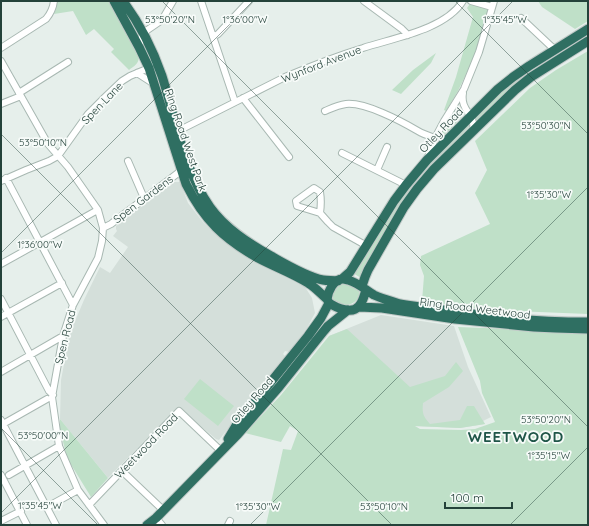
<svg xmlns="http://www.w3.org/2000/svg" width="589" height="526" font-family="Quicksand,sans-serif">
	<rect width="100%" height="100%" fill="#e6efeb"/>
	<path fill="#d4dfda" d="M 173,182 L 180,182 L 188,203 L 203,222 L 222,240 L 247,257 L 305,287 L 312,298 L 315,313 L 307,328 L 289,352 L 285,351 L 283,354 L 285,356 L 219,440 L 216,439 L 178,407 L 108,478 L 60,419 L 61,380 L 70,333 L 84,300 L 100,267 L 110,273 L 128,247 L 113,236 L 117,231 L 116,229 L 116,226 Z
		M 381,315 L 454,326 L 468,367 L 491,417 L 483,421 L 485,424 L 460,428 L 413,426 L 329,336 Z"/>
	<path fill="#bfe0c8" d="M 57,1 L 110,1 L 139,56 C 139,64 134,66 129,70 L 111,52 L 114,49 L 94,29 L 86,35 L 73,11 L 54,14 L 56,9 Z
		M 472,1 L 490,1 L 477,51 L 458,91 L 446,111 L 444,110 L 456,77 L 473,17 L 467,8 Z
		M 538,1 L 588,1 L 588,21 L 575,29 L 542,7 Z
		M 588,51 L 588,314 L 490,310 L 422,301 L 424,276 L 420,265 L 421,256 L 490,224 L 475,193 L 487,170 L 475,141 L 530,88 L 556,70 Z
		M 436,53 L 431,63 L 401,94 L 392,90 L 413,70 Z
		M 554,54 L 554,58 L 476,124 L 473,117 L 500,91 Z
		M 458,110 L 462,111 L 464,113 L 463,115 L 447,133 L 445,134 L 443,133 L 442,131 L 453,111 Z
		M 470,123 L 469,127 L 466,130 L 428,171 L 361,278 L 353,273 L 372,241 L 414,179 Z
		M 347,283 C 349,284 353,286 356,287 C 367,297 350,308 340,305 C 336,304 334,301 332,299 C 331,288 336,284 347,283 Z
		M 458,327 L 588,332 L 588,525 L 266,525 L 283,449 L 291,450 L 298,431 L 290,426 L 281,442 L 245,433 L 281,395 L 329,336 L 347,329 L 410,387 L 445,376 L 456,362 L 463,371 L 449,387 L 423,403 C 422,413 423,416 430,424 L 460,420 L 467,406 L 474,406 L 485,424 L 460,428 L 415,426 L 420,429 L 461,430 L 475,429 L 495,422 L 482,393 L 480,381 Z
		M 200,379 L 234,406 L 218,426 L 184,399 Z
		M 60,419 L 108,478 L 91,497 L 67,458 L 60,429 Z"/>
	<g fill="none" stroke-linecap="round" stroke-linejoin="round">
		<defs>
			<path id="minor" d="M 201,1 L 235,102
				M 364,1 L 402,29 L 408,35
				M 471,1 L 492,7
				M 521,18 L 555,50
				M 213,37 L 218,34 L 249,1
				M 139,47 L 143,33 L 162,20 L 173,1
				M 1,48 L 46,19 C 51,13 53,9 54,1
				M 1,61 L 48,144 L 68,167 L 98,210 L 103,228 L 102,241 L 98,258 L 73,305 L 63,336 L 52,397 L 59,446 L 78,490 L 104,525
				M 137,73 L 154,84
				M 19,93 L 68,62
				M 463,93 C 460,112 476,113 473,131
				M 243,98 L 289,157
				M 1,104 L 21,96
				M 325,111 C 332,108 338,105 346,104 C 365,102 401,121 418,131 C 423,134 429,136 435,138
				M 178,131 L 285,77 C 311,66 337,56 363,48 C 393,38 445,30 463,1
				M 342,153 L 406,185
				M 428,157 L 435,138 L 444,121 L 464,89 L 479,52 L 494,1
				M 128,161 L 144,198
				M 377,170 L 387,147
				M 6,178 L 73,305
				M 1,181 L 26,170 L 49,161 L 58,156 L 88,114 L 102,100 L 122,81 L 130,76 L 149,68 L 150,65
				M 320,213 L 297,206 L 296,201 L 314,188 L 320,192 C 321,198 321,206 320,213 L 328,222 L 333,227 L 367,246
				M 103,228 L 111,224 L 182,170
				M 1,264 L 94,212
				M 1,299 L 49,391 L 53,395
				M 1,317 L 62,283
				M 1,372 L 63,336
				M 1,420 L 56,525
				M 3,424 L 47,399
				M 122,471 L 163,510
				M 1,475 L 27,525
				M 9,475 L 59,446
				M 89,505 L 179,411 L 221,451
				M 47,507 L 78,490
				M 156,518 L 162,525
				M 1,521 L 21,511
				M 228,525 L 230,521"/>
			<path id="highway" d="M 114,1 L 139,47 L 149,68 L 186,184 C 204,220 224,239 258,258 C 275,267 292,273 308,283 C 315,287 321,294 327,299 L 329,303
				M 123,1 C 140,24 153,50 162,76 C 176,120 183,169 210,207 C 225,228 248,243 271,256 C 285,264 307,277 323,280 C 328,281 333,280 338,281
				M 342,279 L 350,272 L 394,201 L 406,185 L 427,160 L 498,89 L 513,77 L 529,66 L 588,29
				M 362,286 L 365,277 L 368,270 L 404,207 L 417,189 L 434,169 L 473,131 L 515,90 L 531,77 L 588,41
				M 327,299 C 328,292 333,279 343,279 C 345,279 346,280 348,280 C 359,283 365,290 374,295 C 383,299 391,301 400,304 C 417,307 434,309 451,311 C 496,318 543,322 588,322
				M 329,303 C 337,308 352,315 359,306 C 363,302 364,296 366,290
				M 359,307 L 382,308 L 455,319 L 534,327 L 556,328 L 588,329
				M 228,439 L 237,424 L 308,336 L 321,318 L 329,303
				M 147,525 L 156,518 L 238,434 L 279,387 L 323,332 L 328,326 L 348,310"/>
		</defs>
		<use href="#minor" stroke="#a8b8b2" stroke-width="8"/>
		<use href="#highway" stroke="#c2cac8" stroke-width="11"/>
		<use href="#minor" stroke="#fff" stroke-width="6"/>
		<use href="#highway" stroke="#2f6f62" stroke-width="9"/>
	</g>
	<path fill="none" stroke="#24423a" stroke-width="1" stroke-opacity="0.45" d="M 162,1 L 588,427M 455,1 L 588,134M 1,134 L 392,525M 1,253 L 253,1M 1,428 L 98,525M 1,513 L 513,1M 250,525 L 588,187M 510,525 L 588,447"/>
	<g text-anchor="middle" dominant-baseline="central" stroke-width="3.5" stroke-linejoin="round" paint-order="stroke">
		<g font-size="11" fill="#24423a" stroke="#f7fbf9">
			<text transform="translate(321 64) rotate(-21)">Wynford Avenue</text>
			<text transform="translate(102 103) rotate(-46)">Spen Lane</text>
			<text transform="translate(441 130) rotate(-46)">Otley Road</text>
			<text transform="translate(186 140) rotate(71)">Ring Road West Park</text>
			<text transform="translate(143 199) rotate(-37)">Spen Gardens</text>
			<text transform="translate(475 308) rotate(7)">Ring Road Weetwood</text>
			<text transform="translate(65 337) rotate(-76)">Spen Road</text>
			<text transform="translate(252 400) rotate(-49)">Otley Road</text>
			<text transform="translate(146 446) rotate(-46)">Weetwood Road</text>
		</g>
		<g font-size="15" font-weight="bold" letter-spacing="1" fill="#1f5548" stroke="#f7fbf9">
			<text x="516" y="436">WEETWOOD</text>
		</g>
	</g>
	<g font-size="10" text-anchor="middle" fill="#24423a" stroke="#f7fbf9" stroke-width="3.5" stroke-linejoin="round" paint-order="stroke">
		<text x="170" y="23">53°50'20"N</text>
		<text x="245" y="23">1°36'00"W</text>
		<text x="505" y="23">1°35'45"W</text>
		<text x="546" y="129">53°50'30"N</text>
		<text x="43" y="146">53°50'10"N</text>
		<text x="549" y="198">1°35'30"W</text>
		<text x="40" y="248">1°36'00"W</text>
		<text x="546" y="423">53°50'20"N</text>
		<text x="43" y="439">53°50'00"N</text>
		<text x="549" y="459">1°35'15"W</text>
		<text x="40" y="509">1°35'45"W</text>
		<text x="258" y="510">1°35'30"W</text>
		<text x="384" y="510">53°50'10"N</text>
	</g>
	<rect width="589" height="526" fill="none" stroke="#24423a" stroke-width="4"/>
	<path d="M445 502v6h67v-6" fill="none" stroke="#24423a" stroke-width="2"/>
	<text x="451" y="502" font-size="12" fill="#24423a" stroke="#f7fbf9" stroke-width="3" paint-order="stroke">100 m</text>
</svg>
